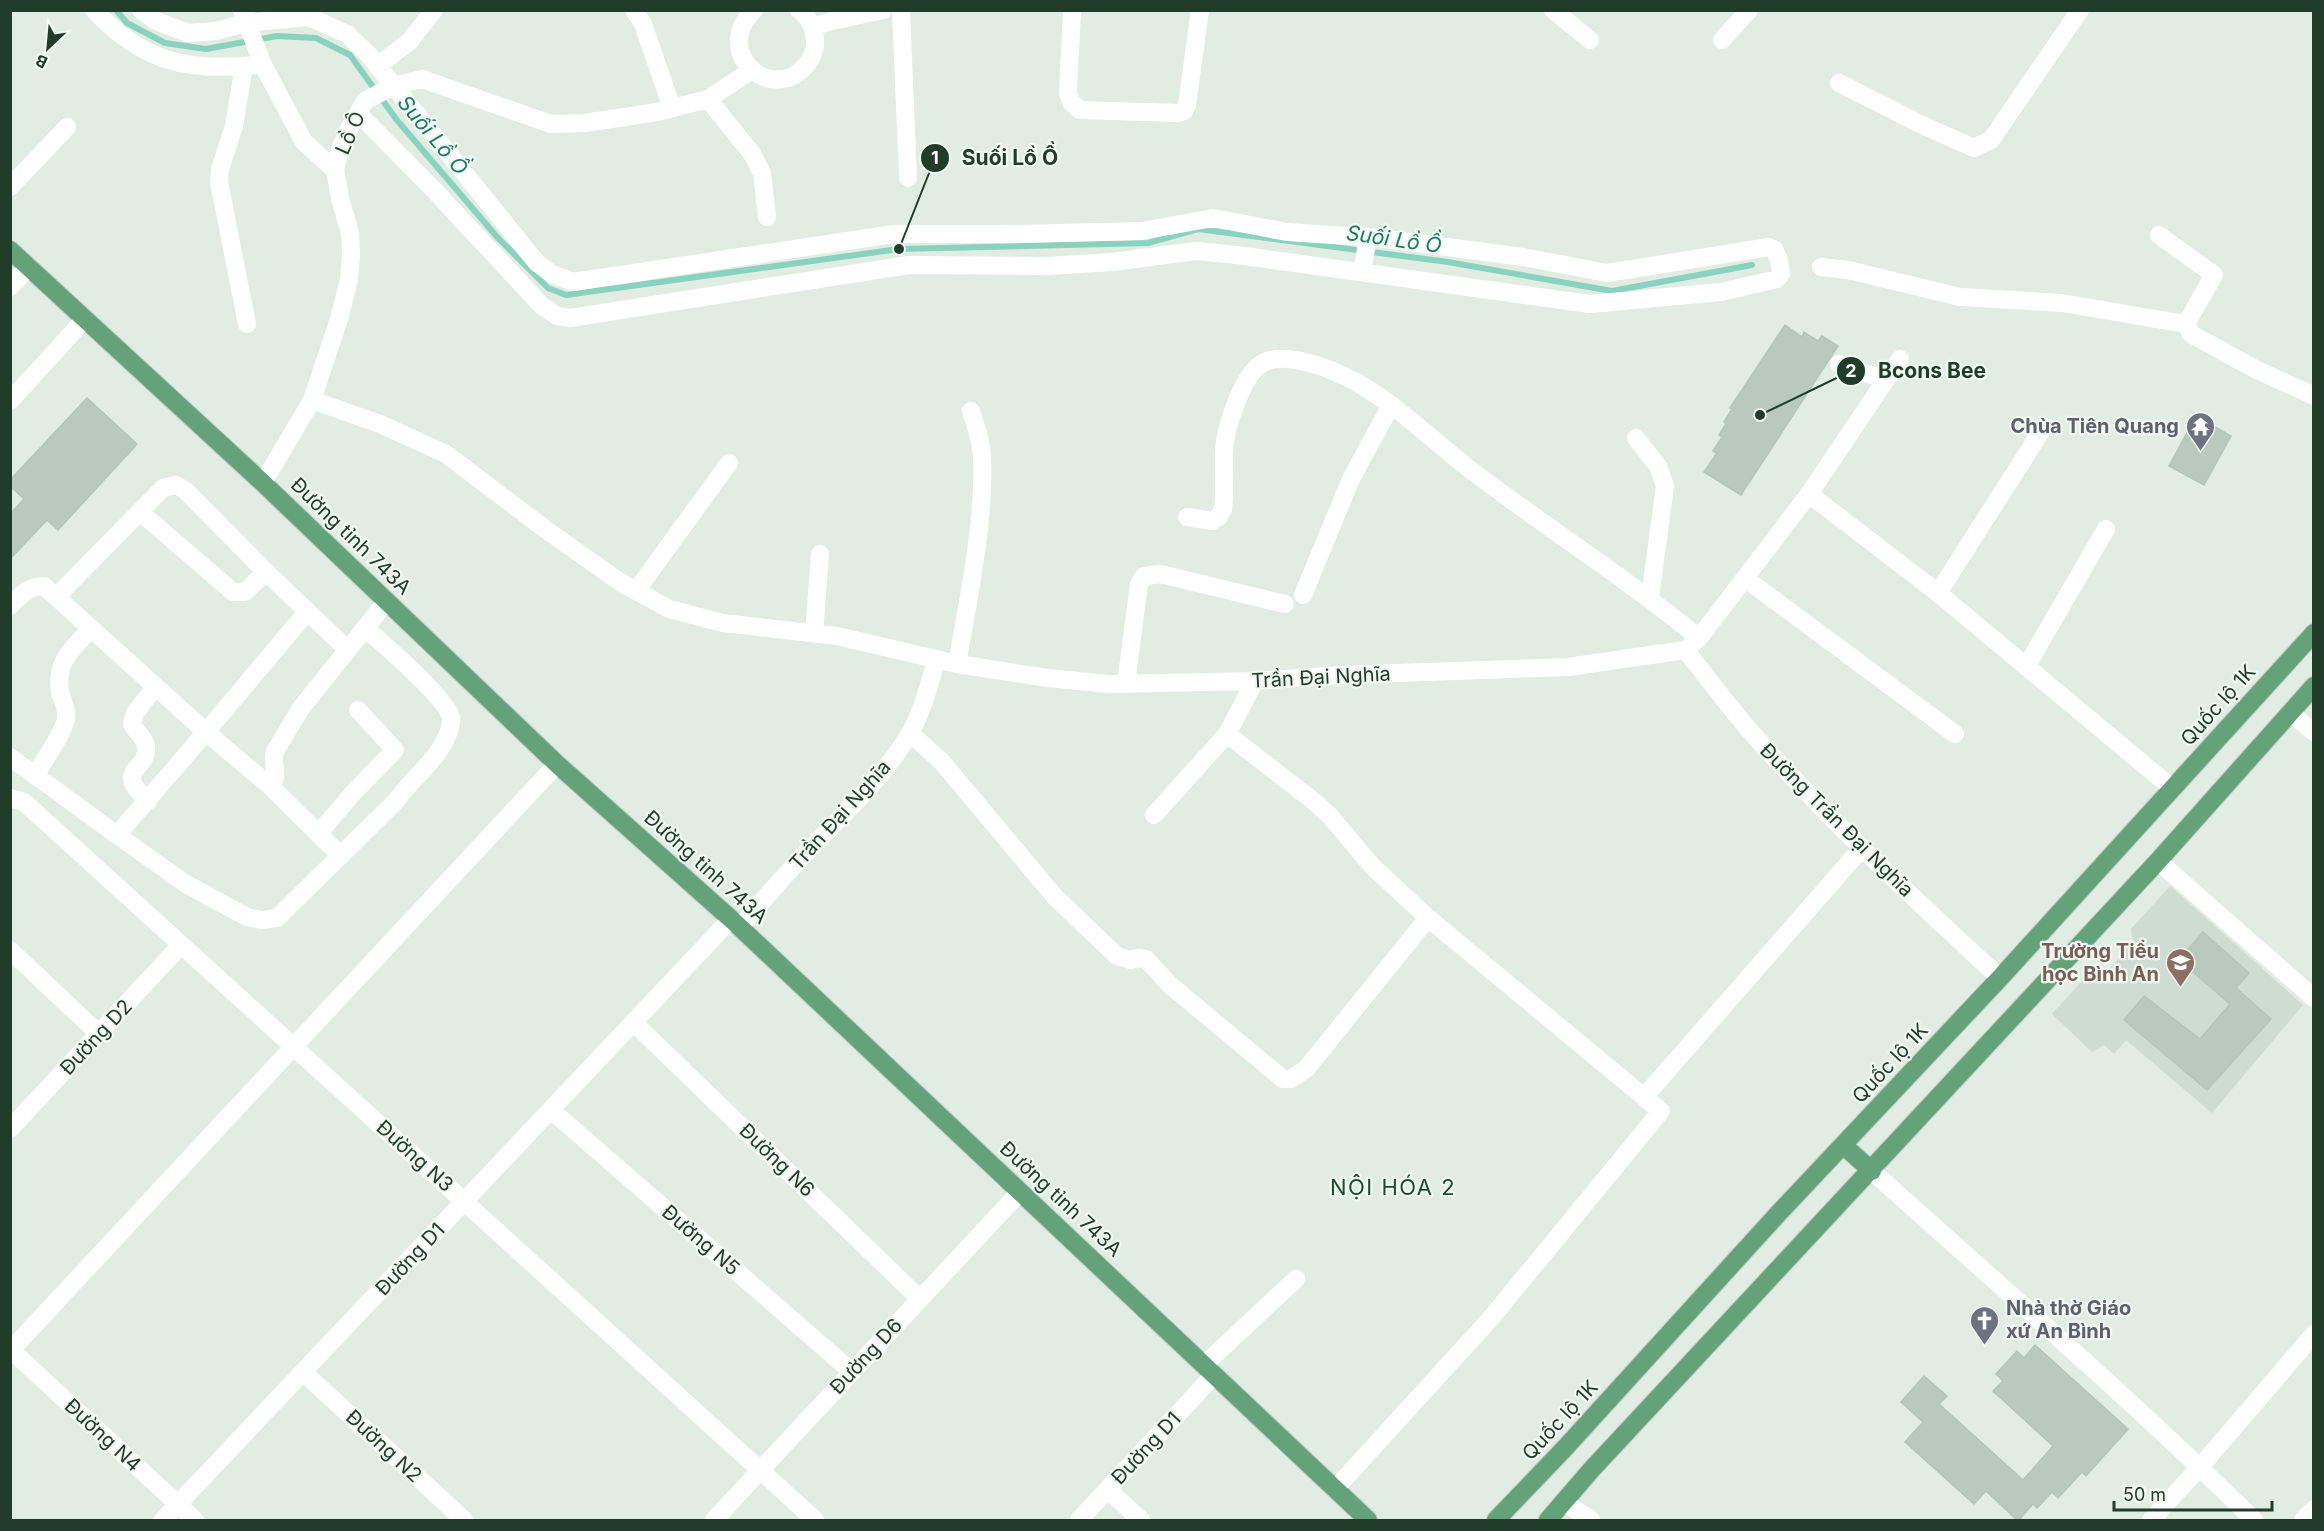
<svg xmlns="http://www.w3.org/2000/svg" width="2324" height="1531" font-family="Inter,sans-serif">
	<rect width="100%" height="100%" fill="#e1ece2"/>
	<path fill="#cfdcd1" d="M 2170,886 L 2303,1005 L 2212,1113 L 2126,1040 L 2114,1054 L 2104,1045 L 2092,1052 L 2052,1014 L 2092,970 L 2108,970 L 2133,943 L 2131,929 Z"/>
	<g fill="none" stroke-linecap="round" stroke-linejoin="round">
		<path stroke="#88d2bf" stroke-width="6" d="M 116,10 L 127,23 L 165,43 L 206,49 L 277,36 L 316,38 L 350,55 L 396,119 L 498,238 L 548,288 L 566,295 L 899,249 L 1148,243 L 1198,229 L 1448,262 L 1612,291 L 1752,265"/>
	</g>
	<path fill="#b9cabd" stroke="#b3c6b6" stroke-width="1.5" d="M 1785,325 L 1802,337 L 1804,332 L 1818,341 L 1822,336 L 1838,346 L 1741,495 L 1704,472 L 1717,453 L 1713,451 L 1722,437 L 1719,435 L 1726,424 L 1724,422 L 1732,409 L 1730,408 Z
		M 87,398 L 137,444 L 58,530 L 47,520 L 10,559 L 10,514 L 24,499 L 10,486 L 10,480 Z
		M 2196,416 L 2231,436 L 2204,485 L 2169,466 Z
		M 2203,932 L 2249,973 L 2236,988 L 2271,1019 L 2207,1090 L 2124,1020 L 2144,996 L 2200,1039 L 2230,1004 L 2179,960 Z
		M 2035,1345 L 2128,1429 L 2086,1476 L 2082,1472 L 2058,1498 L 2052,1492 L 2037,1508 L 2033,1504 L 2018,1521 L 1986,1491 L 1974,1504 L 1905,1442 L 1923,1422 L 1901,1402 L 1924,1376 L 1947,1396 L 1939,1404 L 2023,1480 L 2053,1446 L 1993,1391 L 2003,1381 L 1996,1374 L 2017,1351 L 2024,1358 Z"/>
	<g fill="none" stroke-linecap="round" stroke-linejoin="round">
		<defs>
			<path id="major" d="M 10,250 L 263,483 L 557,764 L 731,919 L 1368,1520
				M 1843,1145 L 1872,1171
				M 1496,1520 L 1565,1448 L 1776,1216 L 2000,978 L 2314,633
				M 1548,1520 L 1592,1469 L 2158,861 L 2314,686"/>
		</defs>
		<use href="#major" stroke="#c1c9c3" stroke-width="20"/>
		<path stroke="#fff" stroke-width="18" d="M 94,10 C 143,62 187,72 255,65
			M 141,10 L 156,21 L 188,33 L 216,31 L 246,23 L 309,17 L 347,34 L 368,54 L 537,263 L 552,274 L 573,282 L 894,234 L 1012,234 L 1141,231 L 1213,218 L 1287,232 L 1378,238 L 1523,257 L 1607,273 L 1769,247 L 1774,249 L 1779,260 L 1781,274 L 1777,279 L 1721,292 L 1590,304 L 1237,255 L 1196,251 L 1112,262 L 1048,266 L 909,265 L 570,318 L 557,316 L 542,306 L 434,190 L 358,113
			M 242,10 L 263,65 L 304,142 L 335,170
			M 634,10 L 643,24 L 672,108
			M 754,10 C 710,52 773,107 807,64 C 812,58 815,50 815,43 C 815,30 810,18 799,10
			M 901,10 L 908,178
			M 1072,10 L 1068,93 L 1071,102 L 1080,110 L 1178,113 L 1184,111 L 1187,105 L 1200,10
			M 1553,10 L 1590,40
			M 812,27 L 832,21 L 883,10
			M 1722,40 L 1749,10
			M 244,66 L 234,126 L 220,169 L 219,182 L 247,324
			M 377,66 L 409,42 L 434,10
			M 1839,83 L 1922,125 L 1974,148 L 1991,140 L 2080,10
			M 708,99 L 753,155 L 762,173 L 767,217
			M 10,187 L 67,127
			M 2159,235 L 2214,275 L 2186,324 L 2191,334 L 2257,370 L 2314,396
			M 1821,267 L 1848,270 L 1960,297 L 2062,303 L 2186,324
			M 1362,272 L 1368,238
			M 10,287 L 29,267
			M 1839,364 L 1886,380
			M 312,400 L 380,424 L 446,454 L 545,529 L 620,582 L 669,609 L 723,623 L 837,636 L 957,664 L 1048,678 L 1109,684 L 1255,681 L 1341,675 L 1568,667 L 1685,650
			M 10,401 L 85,319
			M 1636,438 L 1658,466 L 1665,486 L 1650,598
			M 263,483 L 312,400 L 339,319 L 349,280 L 351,255 L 350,233 L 340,198 L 335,170 L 340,149 L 349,129 L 365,101 L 393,86 L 422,79 L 551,124 L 585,123 L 657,112 L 708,99 L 752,70
			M 1809,494 L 1938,593 L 2172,788
			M 140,512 L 233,592 L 245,592 L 266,572
			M 1187,517 L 1212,521 L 1219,517 L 1223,509 C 1226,486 1222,463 1225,441 C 1229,419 1243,376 1261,364 C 1284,349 1334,370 1356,382 C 1397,405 1431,439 1468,468 C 1544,526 1625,577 1699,638
			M 1746,579 L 1955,734
			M 636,591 L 729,463
			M 1938,593 L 2044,427
			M 1303,595 L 1351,479 L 1391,405
			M 56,597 L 163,488 L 176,485 L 185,490 L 266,572 L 348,650
			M 10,606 C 21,595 28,586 44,586 L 206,732 L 307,612
			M 365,628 C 382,643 447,698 451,718 C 452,727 445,742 440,749 C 428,768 408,783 395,802 L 277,918 L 262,920 L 247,917 L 186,884 L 117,835 L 206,732 L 271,787 C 280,774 271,765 275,751 L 301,708 L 386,602
			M 814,634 L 820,554
			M 1691,645 L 1699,638 L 1809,494 L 1900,359
			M 1685,650 C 1711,681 1733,713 1760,742 C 1835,826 1918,902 2000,978
			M 957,664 C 968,600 985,521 982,456 C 981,441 976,426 971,411
			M 2026,667 L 2106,529
			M 1255,681 L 1227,734 L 1316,803 L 1330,816 L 1372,866 L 1428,918 L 1661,1111 L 1491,1318 L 1335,1489
			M 1126,684 L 1139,584 L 1144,576 L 1160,574 L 1285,604
			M 2290,713 L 2314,732
			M 910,733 L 941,761 L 1055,897 L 1117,956 L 1130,960 L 1138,958 L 1146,959 L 1170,985 L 1283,1079 L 1291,1079 L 1306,1069 L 1428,918
			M 10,757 L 117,835
			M 35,776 C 45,758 61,738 66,719 C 68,709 62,701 60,692 C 55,661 72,650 91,628
			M 271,787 L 341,856
			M 10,798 L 24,802 L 815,1520
			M 148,801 C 112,769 148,771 146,748 C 146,739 136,732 132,724 L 135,713 L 155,687
			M 1154,815 L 1227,734
			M 318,834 L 354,792 L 395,750 L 358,710
			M 2158,861 L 2314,998
			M 740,927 C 763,900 786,873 811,848 C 846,811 884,777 910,733 C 923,711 929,683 937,659
			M 10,950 L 99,1034
			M 633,1022 L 920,1299
			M 1645,1096 L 1861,849
			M 551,1110 L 851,1371
			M 10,1129 L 181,945
			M 1872,1171 C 2000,1286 2131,1399 2254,1520
			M 10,1349 L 195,1520
			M 10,1351 L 557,764
			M 1204,1365 L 1296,1279
			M 303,1372 L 464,1520
			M 1108,1490 L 1141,1520
			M 1565,1503 L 1591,1520
			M 163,1520 L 731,919
			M 714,1520 L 1020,1192
			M 1079,1520 L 1214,1375
			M 2151,1520 L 2200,1467 L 2314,1334
			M 2303,1520 L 2314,1509"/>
		<use href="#major" stroke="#64a279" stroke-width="18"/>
	</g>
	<defs>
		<symbol id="temple-pin" viewBox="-11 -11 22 30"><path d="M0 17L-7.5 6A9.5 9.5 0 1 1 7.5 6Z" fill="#6b7280" stroke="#f1f8f2"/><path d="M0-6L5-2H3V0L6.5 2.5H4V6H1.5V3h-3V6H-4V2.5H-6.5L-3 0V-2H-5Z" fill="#fff"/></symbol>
		<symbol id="school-pin" viewBox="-11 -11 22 30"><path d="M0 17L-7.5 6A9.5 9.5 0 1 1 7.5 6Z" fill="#8d6e63" stroke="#f1f8f2"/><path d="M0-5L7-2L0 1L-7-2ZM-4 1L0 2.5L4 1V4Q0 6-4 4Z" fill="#fff"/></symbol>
		<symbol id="church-pin" viewBox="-11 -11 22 30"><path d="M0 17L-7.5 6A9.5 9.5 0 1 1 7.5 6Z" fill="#6b7280" stroke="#f1f8f2"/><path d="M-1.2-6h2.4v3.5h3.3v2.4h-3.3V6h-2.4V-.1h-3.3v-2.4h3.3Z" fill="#fff"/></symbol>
	</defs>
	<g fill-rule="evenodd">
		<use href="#temple-pin" x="2184" y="410" width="33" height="45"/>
		<use href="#school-pin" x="2164" y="946" width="33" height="45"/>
		<use href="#church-pin" x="1968" y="1304" width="33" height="45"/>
	</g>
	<g text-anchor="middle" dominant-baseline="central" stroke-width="4.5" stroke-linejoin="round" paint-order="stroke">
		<g font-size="20" fill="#213d2a" stroke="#f1f8f2">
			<text transform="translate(350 133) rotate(-66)">Lồ Ô</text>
			<text transform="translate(351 536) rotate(44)">Đường tỉnh 743A</text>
			<text transform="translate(1321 677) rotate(-3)">Trần Đại Nghĩa</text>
			<text transform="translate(2218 705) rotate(-48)">Quốc lộ 1K</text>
			<text transform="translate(840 815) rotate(-48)">Trần Đại Nghĩa</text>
			<text transform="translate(1837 820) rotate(45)">Đường Trần Đại Nghĩa</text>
			<text transform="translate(706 867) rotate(42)">Đường tỉnh 743A</text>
			<text transform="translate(96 1037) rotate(-47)">Đường D2</text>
			<text transform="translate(1890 1063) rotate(-47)">Quốc lộ 1K</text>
			<text transform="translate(415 1156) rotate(42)">Đường N3</text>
			<text transform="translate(777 1160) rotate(44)">Đường N6</text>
			<text transform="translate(1061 1199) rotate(43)">Đường tỉnh 743A</text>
			<text transform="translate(701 1240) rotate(41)">Đường N5</text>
			<text transform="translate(410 1259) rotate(-47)">Đường D1</text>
			<text transform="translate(866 1356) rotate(-47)">Đường D6</text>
			<text transform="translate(1560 1420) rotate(-47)">Quốc lộ 1K</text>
			<text transform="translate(103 1435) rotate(43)">Đường N4</text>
			<text transform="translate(384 1446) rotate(43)">Đường N2</text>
			<text transform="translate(1146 1448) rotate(-47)">Đường D1</text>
		</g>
		<g font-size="20" font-weight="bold" fill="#5b616d" stroke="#f1f8f2" text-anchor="end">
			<text x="2179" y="426">Chùa Tiên Quang</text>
			<text x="2006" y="1308" text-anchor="start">Nhà thờ Giáo<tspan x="2006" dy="23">xứ An Bình</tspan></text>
		</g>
		<g font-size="20" font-weight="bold" fill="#785e54" stroke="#f1f8f2" text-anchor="end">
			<text x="2159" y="951">Trường Tiểu<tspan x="2159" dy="23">học Bình An</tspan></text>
		</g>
		<g font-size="21" font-style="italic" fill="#1a7a62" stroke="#f1f8f2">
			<text transform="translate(433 135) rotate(50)">Suối Lồ Ồ</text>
			<text transform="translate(1394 239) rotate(8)">Suối Lồ Ồ</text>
		</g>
		<g font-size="22" letter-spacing="1.5" fill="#1c4f2e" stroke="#f1f8f2">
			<text x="1393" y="1187">NỘI HÓA 2</text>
		</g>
	</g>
	<path fill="none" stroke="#213d2a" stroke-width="2" d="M899 249L935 158M1760 415L1851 371"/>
	<g fill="#213d2a" stroke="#f1f8f2" stroke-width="2">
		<circle cx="899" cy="249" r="6"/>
		<circle cx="1760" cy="415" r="6"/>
		<circle cx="935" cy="158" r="15"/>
		<circle cx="1851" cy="371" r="15"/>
	</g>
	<g font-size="18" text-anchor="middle" font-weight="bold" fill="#fff">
		<text x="935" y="164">1</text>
		<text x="1851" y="377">2</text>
	</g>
	<g font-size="21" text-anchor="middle" font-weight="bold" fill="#213d2a" stroke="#f1f8f2" stroke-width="4.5" stroke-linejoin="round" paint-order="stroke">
		<text x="1010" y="165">Suối Lồ Ồ</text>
		<text x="1932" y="378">Bcons Bee</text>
	</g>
	<rect width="2324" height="1531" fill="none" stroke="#213d2a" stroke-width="24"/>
	<g transform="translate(48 48) rotate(206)" stroke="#f1f8f2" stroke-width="4.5" paint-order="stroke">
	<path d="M0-4.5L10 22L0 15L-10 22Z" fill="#213d2a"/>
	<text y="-9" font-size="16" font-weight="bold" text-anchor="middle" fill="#213d2a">B</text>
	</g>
	<path d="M2114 1501v9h158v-9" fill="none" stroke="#213d2a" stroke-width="3"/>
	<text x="2123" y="1501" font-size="18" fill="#213d2a" stroke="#f1f8f2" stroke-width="4.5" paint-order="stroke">50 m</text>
</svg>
